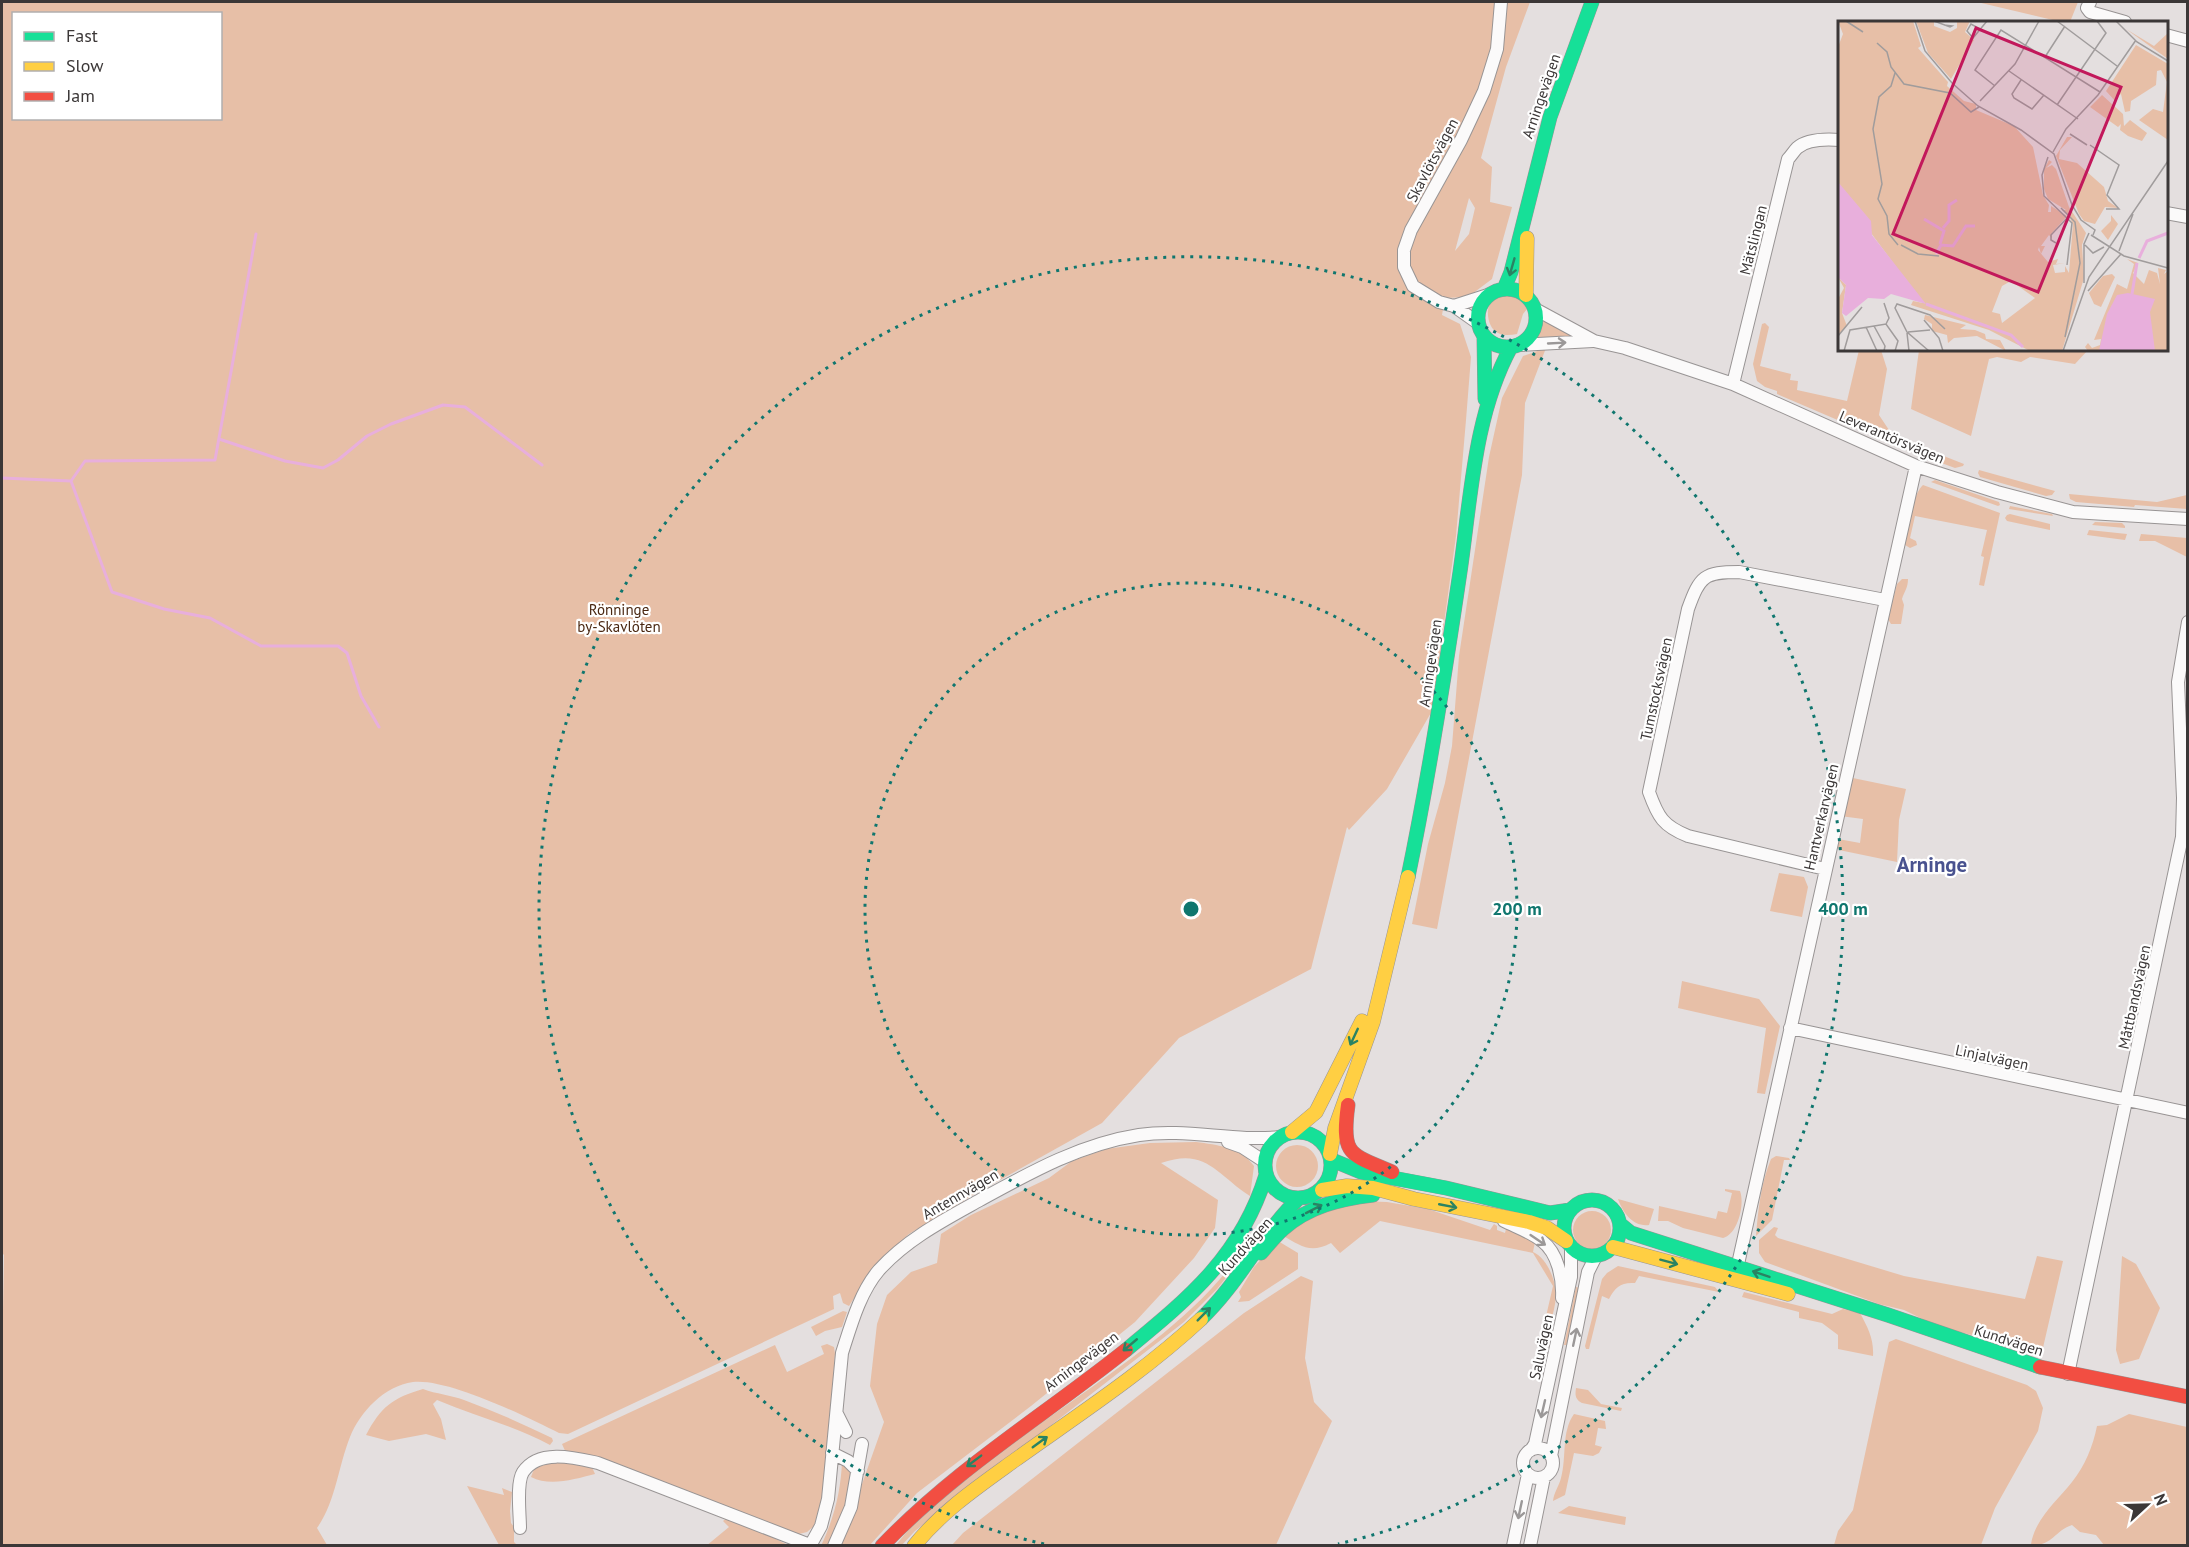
<svg xmlns="http://www.w3.org/2000/svg" width="2189" height="1547" font-family="'PT Sans',sans-serif">
	<rect width="100%" height="100%" fill="#e4dfdf"/>
	<path fill="#e7bfa7" fill-rule="evenodd" d="M 2,2 L 1530,2 L 1506,67 L 1481,158 L 1492,167 L 1490,202 L 1512,207 L 1492,279 L 1468,297 L 1445,298 L 1442,315 L 1460,324 L 1471,357 L 1466,420 L 1456,536 L 1432,711 L 1387,789 L 1349,830 L 1347,827 L 1311,969 L 1179,1038 L 1102,1123 L 973,1195 L 909,1234 L 874,1266 L 873,1280 L 858,1292 L 849,1306 L 843,1303 L 840,1293 L 833,1296 L 834,1309 L 568,1434 L 559,1433 C 527,1417 448,1378 413,1382 C 384,1386 360,1412 350,1437 C 338,1467 336,1501 317,1528 L 327,1545 L 2,1545 L 2,1365 L 4,1255 L 2,1253 ZM 14,14 L 220,14 L 220,118 L 14,118 ZM 1469,198 L 1475,208 L 1469,234 L 1455,251 Z
		M 1977,2 L 2078,2 L 2070,22 L 2061,22 Z
		M 1505,294 C 1515,296 1524,299 1527,309 L 1523,314 L 1517,334 C 1511,335 1504,336 1498,333 C 1489,329 1486,314 1489,306 C 1492,300 1499,297 1505,294 Z
		M 1545,321 L 1580,336 L 1536,338 L 1542,323 Z
		M 1765,323 L 1769,327 L 1760,366 L 1791,374 L 1790,380 L 1798,381 L 1797,390 L 1847,401 L 1859,350 L 1881,350 L 1887,369 L 1879,415 L 1893,436 L 1964,464 L 1963,466 L 1955,468 L 1917,454 L 1777,394 L 1777,391 L 1765,387 L 1757,381 L 1753,364 L 1762,324 Z
		M 1546,348 L 1525,403 L 1522,475 L 1437,929 L 1412,924 L 1428,844 L 1445,783 L 1452,746 L 1459,656 L 1489,457 L 1502,398 L 1523,356 Z
		M 1919,350 L 2088,350 L 2075,364 L 2030,357 L 2021,362 L 1997,357 L 1989,359 L 1971,436 L 1911,409 Z
		M 1979,470 L 2055,491 L 2052,495 L 2046,496 L 1980,477 L 1978,473 Z
		M 1935,480 L 1999,502 L 2000,505 L 1998,506 L 1931,482 Z
		M 1923,485 L 2000,513 L 1984,586 L 1979,585 L 1984,557 L 1981,556 L 1987,530 L 1915,516 L 1910,538 L 1916,541 L 1917,545 L 1910,548 L 1905,545 C 1905,531 1913,494 1923,485 Z
		M 2069,494 L 2157,502 L 2187,495 L 2187,509 L 2135,505 L 2134,507 L 2076,502 L 2070,499 Z
		M 2010,506 L 2052,514 L 2053,516 L 2009,509 Z
		M 2010,514 L 2050,524 L 2050,530 L 2007,521 L 2005,518 L 2007,515 Z
		M 2095,522 L 2122,523 L 2125,526 L 2125,528 L 2092,525 Z
		M 2089,530 L 2127,534 L 2125,540 L 2087,535 Z
		M 2141,534 L 2187,538 L 2187,557 L 2155,541 L 2139,541 Z
		M 1902,579 L 1908,579 C 1908,588 1904,592 1902,599 L 1904,605 L 1901,624 L 1891,624 L 1888,619 L 1897,584 Z
		M 1848,777 L 1906,789 L 1899,820 L 1897,862 L 1839,850 L 1837,844 L 1838,839 L 1860,843 L 1863,819 L 1840,816 Z
		M 1779,873 L 1804,877 L 1808,887 L 1802,917 L 1770,911 Z
		M 1682,981 L 1759,999 L 1780,1026 L 1765,1094 L 1757,1093 L 1766,1028 L 1678,1008 Z
		M 1196,1142 C 1217,1145 1241,1147 1254,1166 L 1250,1196 C 1216,1174 1206,1147 1161,1163 L 1218,1200 L 1215,1228 L 1194,1258 L 1135,1322 L 1031,1406 L 917,1493 L 870,1545 L 838,1546 L 845,1532 L 884,1422 L 870,1386 L 877,1324 L 887,1295 L 911,1272 L 937,1263 L 941,1234 L 971,1215 L 1049,1178 L 1072,1161 L 1106,1149 L 1150,1143 Z
		M1276 1166a21 21 0 1 1 42 0a21 21 0 1 1-42 0Z
		M 1776,1156 L 1789,1158 L 1790,1160 L 1784,1160 L 1772,1220 L 1756,1236 C 1758,1210 1761,1183 1771,1159 Z
		M 1725,1189 L 1740,1191 C 1745,1204 1738,1234 1723,1238 L 1683,1228 L 1668,1221 L 1658,1221 L 1659,1206 L 1716,1219 L 1718,1211 L 1727,1213 L 1732,1193 L 1725,1191 Z
		M 1618,1199 L 1654,1209 L 1649,1225 C 1633,1227 1623,1213 1618,1199 Z
		M 1359,1201 L 1387,1202 L 1428,1209 L 1490,1230 L 1494,1224 L 1497,1226 L 1497,1230 L 1505,1233 L 1506,1229 L 1526,1235 L 1535,1242 L 1533,1252 C 1547,1258 1555,1279 1556,1293 C 1556,1307 1550,1324 1546,1337 L 1541,1338 L 1553,1286 L 1533,1253 L 1380,1221 L 1340,1253 L 1331,1243 C 1310,1254 1301,1246 1282,1235 L 1300,1220 Z
		M1573 1230a19 19 0 1 1 38 0a19 19 0 1 1-38 0Z
		M 1774,1227 L 1778,1228 L 1775,1235 L 1778,1238 L 1904,1276 L 2025,1299 L 2037,1256 L 2063,1261 L 2042,1352 L 1939,1327 L 1904,1310 L 1879,1304 L 1765,1262 L 1759,1253 L 1759,1240 Z
		M 1252,1233 L 1258,1237 L 1217,1289 L 1184,1322 L 915,1531 L 902,1545 L 895,1546 C 905,1534 915,1522 926,1512 C 970,1471 1022,1437 1071,1402 C 1131,1359 1218,1300 1252,1233 Z
		M 1278,1241 L 1298,1253 L 1298,1269 L 1249,1301 L 1238,1302 L 1241,1297 L 1239,1292 L 1254,1267 Z
		M 2122,1256 L 2136,1264 L 2160,1308 L 2139,1359 L 2120,1364 L 2116,1350 Z
		M 1618,1266 L 1715,1287 L 1719,1292 L 1639,1276 L 1635,1283 C 1621,1282 1615,1287 1609,1299 L 1602,1296 L 1589,1349 L 1586,1349 L 1585,1346 L 1602,1279 L 1607,1273 Z
		M 1301,1276 L 1313,1281 L 1305,1358 L 1314,1402 L 1332,1421 L 1276,1545 L 952,1545 L 963,1533 L 1244,1313 Z
		M 1576,1287 L 1580,1288 L 1568,1345 L 1564,1345 Z
		M 1744,1292 L 1832,1314 L 1843,1309 L 1860,1313 C 1868,1328 1874,1339 1873,1356 L 1838,1349 L 1838,1335 L 1822,1323 L 1799,1318 L 1799,1312 L 1742,1297 Z
		M 843,1311 L 847,1312 L 842,1327 L 825,1331 L 816,1336 L 811,1327 Z
		M 1896,1339 L 2027,1385 L 2036,1391 L 2043,1408 L 2038,1431 L 1995,1508 L 1981,1545 L 1834,1545 L 1838,1531 L 1853,1510 L 1889,1342 Z
		M 827,1344 L 834,1347 L 835,1354 L 824,1491 L 814,1526 L 807,1532 L 799,1534 L 602,1458 L 566,1453 L 562,1444 L 775,1345 L 787,1372 L 824,1354 L 821,1346 Z
		M 1576,1388 L 1588,1390 L 1601,1404 L 1622,1408 L 1621,1411 L 1582,1403 C 1575,1399 1575,1395 1576,1388 Z
		M 423,1389 C 436,1394 451,1395 464,1400 C 494,1411 523,1424 552,1438 L 553,1441 L 550,1445 C 515,1426 475,1416 437,1400 L 433,1404 L 441,1419 L 446,1440 L 426,1434 L 389,1441 L 366,1435 C 381,1407 392,1398 423,1389 Z
		M 1574,1414 L 1605,1421 L 1606,1429 L 1598,1428 L 1595,1445 L 1602,1447 L 1599,1453 L 1593,1456 L 1574,1453 L 1565,1495 L 1553,1501 C 1554,1492 1559,1486 1561,1478 C 1567,1457 1561,1432 1574,1414 Z
		M 2129,1414 L 2187,1427 L 2187,1545 L 2104,1545 L 2096,1535 L 2080,1532 L 2072,1525 C 2054,1531 2053,1546 2031,1545 C 2034,1520 2057,1501 2072,1482 C 2085,1466 2093,1446 2097,1426 L 2107,1425 Z
		M 553,1461 L 591,1465 L 595,1474 C 575,1479 550,1487 531,1477 L 534,1469 Z
		M 842,1461 L 853,1477 L 850,1494 L 830,1545 L 821,1546 C 834,1518 841,1491 842,1461 Z
		M 467,1486 L 504,1495 L 502,1488 L 512,1492 L 510,1511 L 511,1523 L 514,1527 L 514,1542 L 517,1545 L 499,1545 Z
		M 1569,1506 L 1626,1517 L 1625,1525 L 1558,1513 Z
		M 728,1517 L 733,1518 L 788,1545 L 706,1546 L 729,1527 L 723,1521 Z"/>
	<g fill="none" stroke-linecap="round" stroke-linejoin="round">
		<path stroke="#e8afdc" stroke-width="3" d="M 219,439 L 285,461 L 323,468 L 338,460 L 367,436 L 391,424 L 443,405 L 465,407 L 542,465
			M 2,478 L 71,481 L 112,592 L 164,609 L 210,618 L 261,646 L 338,646 L 347,653 L 361,696 L 379,727
			M 71,481 L 85,461 L 215,460 L 256,234"/>
		<defs>
			<path id="street" d="M 2090,2 L 2087,8 L 2090,12 L 2125,22
				M 2166,35 L 2188,41
				M 2166,213 L 2188,217
				M 1454,306 L 1488,295
				M 1535,309 L 1594,341 L 1625,348 L 1733,384 L 1916,466 L 1997,492 L 2073,512 L 2188,519
				M 1478,323 L 1454,306 L 1439,302 L 1413,286 L 1404,267 L 1404,250 L 1411,230 L 1461,140 L 1484,91 L 1497,49 L 1501,2
				M 1520,345 L 1593,341
				M 1733,384 L 1788,159 C 1791,156 1794,151 1797,148 C 1807,139 1827,139 1840,140
				M 1825,869 L 1688,836 C 1663,826 1658,817 1649,792 L 1688,609 C 1700,576 1704,572 1739,572 L 1885,600
				M 1790,1028 L 2188,1113
				M 1228,1142 L 1242,1147 L 1265,1162
				M 1504,1221 C 1516,1227 1531,1232 1542,1241 C 1558,1253 1563,1279 1562,1298
				M 1736,1273 L 1916,466
				M 2068,1374 L 2182,837 L 2183,798 L 2178,682 L 2188,622
				M 837,1414 L 846,1432
				M1523 1463a15 15 0 1 1 30 0a15 15 0 1 1-30 0Z
				M 1531,1450 L 1535,1444 L 1571,1277 L 1571,1249
				M 832,1453 L 848,1461 L 858,1471
				M 1551,1456 L 1588,1272 L 1596,1256
				M 520,1528 C 520,1514 516,1483 523,1472 C 539,1448 576,1458 598,1463 L 810,1545
				M 810,1546 L 821,1526 L 828,1499 L 842,1353 C 851,1325 860,1292 879,1270 C 907,1239 944,1220 980,1200 C 1031,1172 1081,1144 1139,1135 C 1186,1128 1233,1142 1280,1137
				M 834,1546 L 851,1507 L 862,1444
				M 1513,1546 L 1528,1474
				M 1530,1546 L 1544,1477"/>
			<path id="fast" d="M 1504,289 L 1511,272 L 1550,117 L 1592,2
				M1478 318a29 29 0 1 1 58 0a29 29 0 1 1-58 0Z
				M 1484,337 L 1485,399
				M 1408,877 C 1429,776 1445,674 1460,572 C 1471,497 1474,415 1511,347
				M1265 1165a33 33 0 1 1 66 0a33 33 0 1 1-66 0Z
				M 1332,1160 L 1361,1172 L 1446,1188 L 1550,1213 L 1570,1210
				M1564 1228a28 28 0 1 1 56 0a28 28 0 1 1-56 0Z
				M 1620,1224 L 1631,1233 L 1888,1315 L 2040,1367
				M 1261,1253 C 1268,1245 1275,1236 1283,1229 C 1309,1206 1340,1199 1373,1195
				M 1201,1319 C 1239,1283 1261,1235 1298,1199
				M 1126,1350 C 1189,1298 1241,1256 1266,1175"/>
			<path id="slow" d="M 1526,295 L 1527,238
				M 1292,1132 L 1316,1112 L 1362,1021
				M 1330,1154 L 1335,1128 L 1373,1022 L 1408,877
				M 1322,1190 L 1347,1186 L 1373,1188 L 1414,1199 L 1529,1222 L 1547,1228 L 1566,1241
				M 1613,1247 L 1788,1294
				M 914,1546 C 942,1511 979,1486 1015,1460 C 1078,1415 1144,1372 1201,1319"/>
			<path id="jam" d="M 1348,1105 C 1341,1156 1350,1154 1392,1172
				M 2040,1367 L 2188,1397
				M 882,1546 C 957,1468 1042,1417 1126,1350"/>
		</defs>
		<use href="#street" stroke="#989494" stroke-width="14"/>
		<use href="#fast" stroke="#989494" stroke-width="15"/>
		<use href="#slow" stroke="#989494" stroke-width="15"/>
		<use href="#jam" stroke="#989494" stroke-width="15"/>
		<use href="#street" stroke="#fbfafa" stroke-width="12"/>
		<use href="#fast" stroke="#16e098" stroke-width="14"/>
		<use href="#slow" stroke="#ffcf43" stroke-width="14"/>
		<use href="#jam" stroke="#f24e42" stroke-width="14"/>
	</g>
	<defs><path id="oneway-shaft" d="M-6 0H5M1.5-3L5.5 0L1.5 3" fill="none" stroke-width="1.6" stroke-linecap="round" stroke-linejoin="round" transform="scale(1.5)"/></defs>
	<g stroke="#2a8363">
		<use href="#oneway-shaft" transform="translate(1512 267) rotate(106)"/>
		<use href="#oneway-shaft" transform="translate(1354 1037) rotate(115)"/>
		<use href="#oneway-shaft" transform="translate(1448 1206) rotate(11)"/>
		<use href="#oneway-shaft" transform="translate(1314 1209) rotate(-27)"/>
		<use href="#oneway-shaft" transform="translate(1669 1262) rotate(15)"/>
		<use href="#oneway-shaft" transform="translate(1761 1274) rotate(-161)"/>
		<use href="#oneway-shaft" transform="translate(1204 1314) rotate(-45)"/>
		<use href="#oneway-shaft" transform="translate(1130 1345) rotate(140)"/>
		<use href="#oneway-shaft" transform="translate(1040 1442) rotate(-36)"/>
		<use href="#oneway-shaft" transform="translate(974 1461) rotate(143)"/>
	</g>
	<g stroke="#9b9898">
		<use href="#oneway-shaft" transform="translate(1557 343) rotate(-3)"/>
		<use href="#oneway-shaft" transform="translate(1538 1240) rotate(34)"/>
		<use href="#oneway-shaft" transform="translate(1575 1337) rotate(-78)"/>
		<use href="#oneway-shaft" transform="translate(1543 1409) rotate(103)"/>
		<use href="#oneway-shaft" transform="translate(1520 1510) rotate(102)"/>
	</g>
	<g fill="none" stroke="#0f766e" stroke-width="3" stroke-dasharray="3 6">
		<circle cx="1191" cy="909" r="326"/>
		<path d="M1044 1544A652 652 0 1 1 1338 1544"/>
	</g>
	<g text-anchor="middle" dominant-baseline="central" stroke-width="4.5" stroke-linejoin="round" paint-order="stroke">
		<g font-size="15" fill="#3b3737" stroke="#fff">
			<text transform="translate(1541 96) rotate(-71)">Arningevägen</text>
			<text transform="translate(1432 160) rotate(-62)">Skavlötsvägen</text>
			<text transform="translate(1753 240) rotate(-76)">Mätslingan</text>
			<text transform="translate(1892 437) rotate(23)">Leverantörsvägen</text>
			<text transform="translate(1430 663) rotate(-82)">Arningevägen</text>
			<text transform="translate(1656 689) rotate(-78)">Tumstocksvägen</text>
			<text transform="translate(1821 817) rotate(-77)">Hantverkarvägen</text>
			<text transform="translate(2134 997) rotate(-78)">Måttbandsvägen</text>
			<text transform="translate(1992 1057) rotate(12)">Linjalvägen</text>
			<text transform="translate(960 1194) rotate(-30)">Antennvägen</text>
			<text transform="translate(1245 1246) rotate(-48)">Kundvägen</text>
			<text transform="translate(2009 1340) rotate(18)">Kundvägen</text>
			<text transform="translate(1541 1347) rotate(-78)">Saluvägen</text>
			<text transform="translate(1081 1361) rotate(-37)">Arningevägen</text>
		</g>
		<g font-size="15" fill="#4a2812" stroke="#fff">
			<text x="619" y="609">Rönninge<tspan x="619" dy="17">by-Skavlöten</tspan></text>
		</g>
		<g font-size="21" font-weight="bold" fill="#49528f" stroke="#fff">
			<text x="1932" y="864">Arninge</text>
		</g>
	</g>
	<g transform="translate(1838 21)">
		<rect width="330" height="330" fill="#e4dfdf"/>
		<path d="M 0,0 L 75,0 L 83,25 L 80,27 L 110,61 L 109,65 L 126,80 L 138,83 L 138,89 L 176,105 L 195,126 L 205,174 L 211,184 L 210,191 L 213,191 L 213,185 L 229,195 L 214,212 L 214,218 L 211,214 L 203,225 L 207,225 L 203,233 L 201,226 L 200,229 L 210,241 L 220,238 L 218,243 L 227,242 L 215,244 L 217,252 L 227,251 L 227,245 L 231,252 L 235,203 L 231,195 L 224,189 L 228,189 L 210,178 L 206,168 L 206,148 L 211,139 L 214,141 L 208,147 L 214,144 L 218,148 L 231,186 L 248,212 L 244,224 L 246,257 L 224,330 L 192,330 L 151,309 L 73,284 L 75,280 L 85,282 L 33,212 L 33,201 L 0,162 L 0,26 L 5,13 ZM 173,260 L 197,277 L 164,302 L 162,293 L 154,291 L 164,265 ZM 78,0 L 96,1 L 96,5 L 112,11 L 119,7 L 119,1 L 115,0 L 132,0 L 127,11 L 136,19 L 113,58 L 90,32 ZM 288,8 L 316,25 L 330,12 L 330,38 ZM 298,24 L 330,43 L 330,119 L 301,99 L 315,88 L 325,91 L 329,61 L 323,49 L 319,50 L 318,64 L 293,80 L 292,90 L 287,91 L 283,73 L 277,76 L 278,81 L 268,70 ZM 264,74 L 285,93 L 286,105 L 292,99 L 309,112 L 304,120 L 290,115 L 282,109 L 283,103 L 280,106 L 252,86 ZM 229,116 L 234,116 L 222,129 L 221,138 L 239,142 L 266,166 L 270,180 L 280,187 L 267,186 L 257,203 L 246,200 L 241,193 L 218,135 ZM 273,194 L 280,203 L 270,219 L 263,210 L 273,200 ZM 289,238 L 300,242 L 295,252 L 306,263 L 311,249 L 319,252 L 322,263 L 320,247 L 328,249 L 326,253 L 330,250 L 330,330 L 250,330 L 247,326 L 250,322 L 254,327 L 262,324 L 263,318 L 256,319 L 279,263 L 289,268 L 296,243 ZM 274,253 L 277,256 L 263,286 L 256,283 L 251,272 L 265,255 ZM 0,256 L 8,264 L 4,292 L 9,305 L 0,314 L 0,278 L 6,267 ZM 87,294 L 128,304 L 122,308 L 137,309 L 147,313 L 148,318 L 162,319 L 168,330 L 139,315 L 116,317 L 110,322 L 109,314 L 94,310 L 94,303 L 86,298 Z" fill="#e7bfa7" fill-rule="evenodd"/>
		<path d="M 0,161 L 33,200 L 34,214 L 88,283 L 53,273 L 46,278 L 30,277 L 8,295 L 4,292 L 8,264 L 0,256 ZM 290,272 L 317,278 L 312,291 L 317,330 L 261,330 L 269,293 L 279,274 Z" fill="#e8afdc"/>
		<path fill="none" stroke="#e8afdc" stroke-width="3" d="M 86,198 L 106,210 L 102,223M 105,207 L 111,200 L 111,184 L 119,179M 98,233 L 103,224 L 115,225 L 128,205 L 137,205M 301,237 L 309,220 L 330,212M 294,273 L 299,242M 88,283 L 173,314 L 185,326"/>
		<path fill="none" stroke="#a09c9c" stroke-width="1.5" d="M 8,0 L 25,11M 77,0 L 87,30 L 114,62 L 140,85 L 183,109 L 216,133 L 234,184 L 243,199 L 257,209 L 255,214M 96,0 L 112,6 L 114,5 L 106,4M 219,0 L 279,45M 278,0 L 299,21 L 330,40M 142,8 L 133,3 L 129,10 L 135,17 L 149,0M 39,22 L 49,31 L 53,46 L 66,63 L 112,72 L 133,91 L 141,86M 207,36 L 227,5M 171,50 L 240,98M 57,52 L 53,65 L 41,76 L 35,108 L 44,163 L 40,178 L 49,195 L 51,213 L 60,224M 183,59 L 174,73 L 176,77 L 194,88 L 206,74M 157,65 L 137,49 L 163,9 L 262,71M 142,80 L 177,43 L 201,0M 219,84 L 268,12 L 259,0M 232,113 L 249,124M 252,124 L 281,144 L 269,174 L 281,188 L 268,188M 215,131 L 228,108 L 260,74 L 298,19M 210,136 L 204,154 L 206,175 L 234,202 L 229,244M 223,187 L 237,201 L 242,242 L 227,316M 253,214 L 286,235 L 330,247M 218,222 L 213,219 L 213,214 L 231,195M 63,224 L 80,233 L 101,235M 247,224 L 255,232 L 266,226M 281,230 L 295,193M 246,262 L 246,223 L 251,212M 250,270 L 283,233M 46,282 L 51,297 L 48,303M 86,299 L 101,317 L 105,330M 36,305 L 47,325 L 46,330M 28,306 L 39,330M 70,311 L 92,309M 69,312 L 71,330M 0,315 L 24,286M 6,330 L 12,309 L 48,303 L 60,320 L 57,330M 91,330 L 69,311 L 57,287 L 59,283 L 92,294 L 107,308M 225,330 L 251,256 L 330,140"/>
		<path fill="#c2185b" fill-opacity="0.15" stroke="#c2185b" stroke-width="3" d="M 138,7 L 283,66 L 200,271 L 55,213 Z"/>
		<rect width="330" height="330" fill="none" stroke="#3b3737" stroke-width="3"/>
	</g>
	<circle cx="1191" cy="909" r="9" fill="#0f766e" stroke="#fff" stroke-width="3"/>
	<g font-size="18" text-anchor="middle" font-weight="bold" fill="#0f766e" stroke="#fff" stroke-width="4.5" stroke-linejoin="round" paint-order="stroke">
		<text x="1517" y="915">200 m</text>
		<text x="1843" y="915">400 m</text>
	</g>
	<rect width="2189" height="1547" fill="none" stroke="#3b3737" stroke-width="6"/>
	<rect x="12" y="12" width="210" height="108" fill="#ffffff" stroke="#b1afaf" stroke-width="1.5"/>
	<rect x="24" y="32" width="30" height="9" fill="#16e098" stroke="#b1afaf" stroke-width="1.5"/>
	<text x="66" y="42" font-size="18" fill="#3b3737">Fast</text>
	<rect x="24" y="62" width="30" height="9" fill="#ffcf43" stroke="#b1afaf" stroke-width="1.5"/>
	<text x="66" y="72" font-size="18" fill="#3b3737">Slow</text>
	<rect x="24" y="92" width="30" height="9" fill="#f24e42" stroke="#b1afaf" stroke-width="1.5"/>
	<text x="66" y="102" font-size="18" fill="#3b3737">Jam</text>
	<g transform="translate(2147 1505) rotate(68)" stroke="#ffffff" stroke-width="4.5" paint-order="stroke">
	<path d="M0-4.5L10 22L0 15L-10 22Z" fill="#3b3737"/>
	<text y="-9" font-size="16" font-weight="bold" text-anchor="middle" fill="#3b3737">N</text>
	</g>
</svg>
